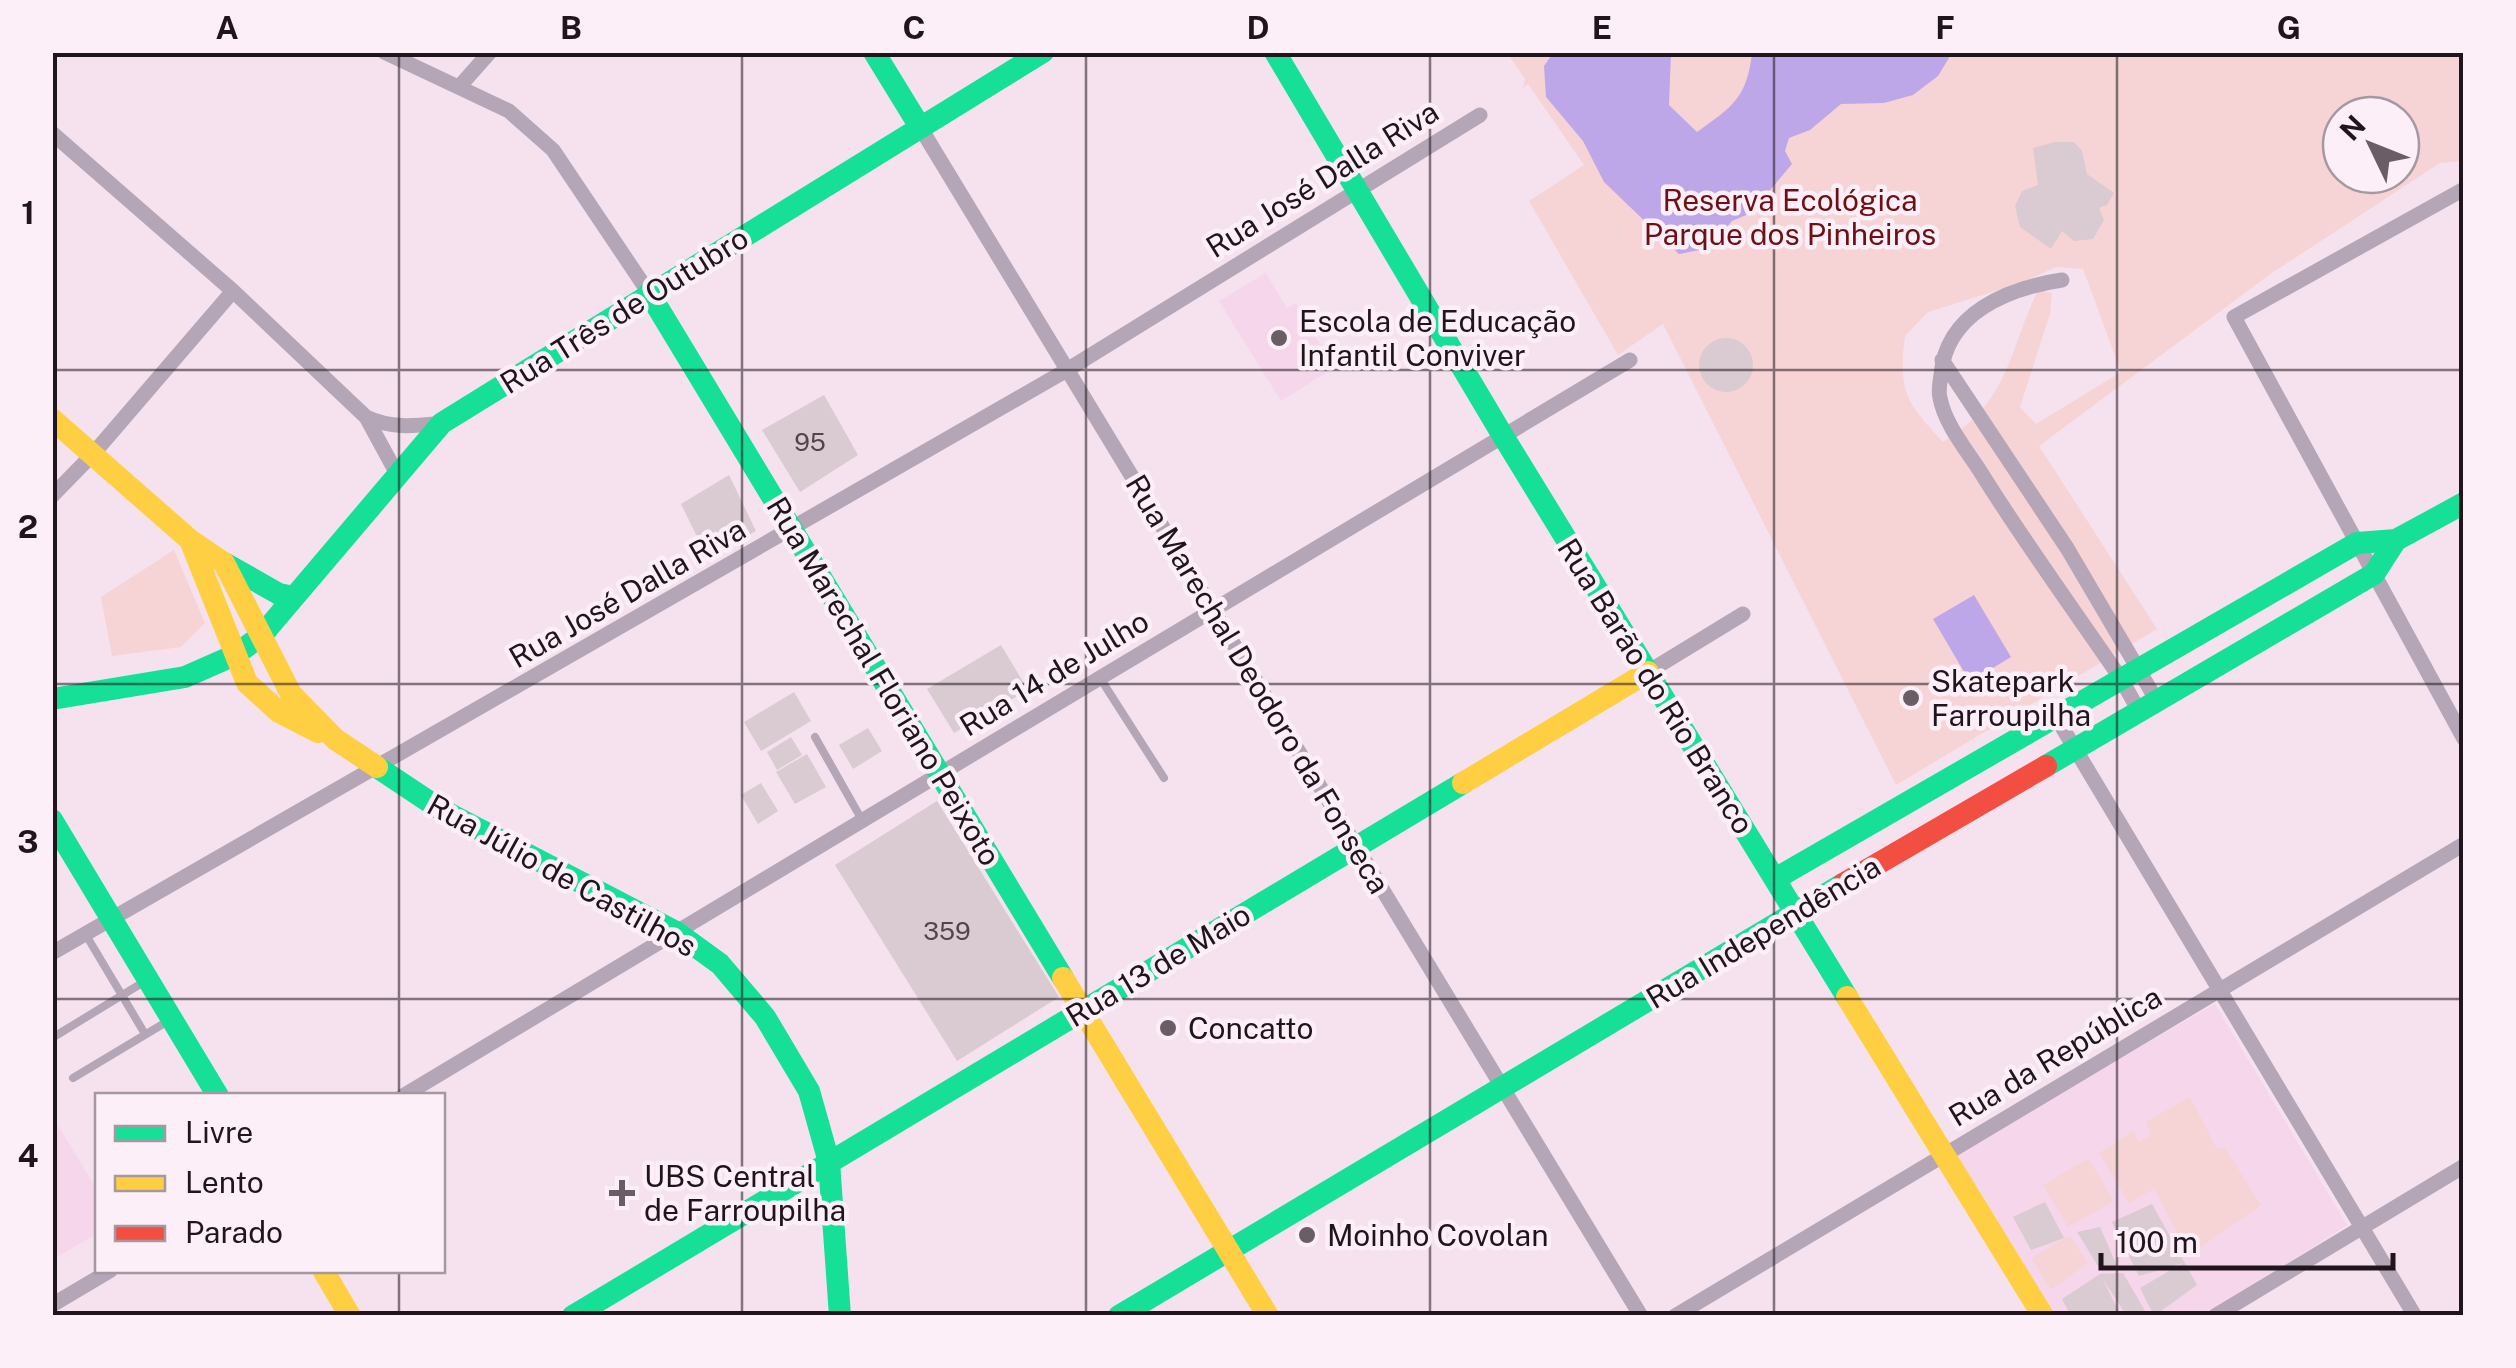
<svg xmlns="http://www.w3.org/2000/svg" width="2516" height="1368" font-family="'Public Sans',sans-serif">
	<rect width="100%" height="100%" fill="#f5e2ee"/>
	<path fill="#f6d6ea" d="M 1266,273 L 1287,308 L 1296,303 L 1334,368 L 1281,401 L 1219,301 Z
		M 2215,1004 L 2347,1225 L 2208,1315 L 2044,1315 L 1953,1159 L 1958,1151 Z
		M 52,1116 L 98,1191 L 97,1234 L 53,1259 Z"/>
	<path fill="#f6d4d6" fill-rule="evenodd" d="M 1507,53 L 2463,53 L 2463,161 L 2440,163 L 2269,275 L 2039,446 L 2157,629 L 1896,785 L 1663,324 L 1618,355 L 1529,201 L 1584,165 L 1528,84 L 1523,88 L 1525,79 ZM 2341,115 L 2401,115 L 2401,175 L 2341,175 ZM 2056,267 L 2083,269 L 2121,372 L 2036,424 L 2020,407 L 2050,314 L 2052,293 L 2038,290 C 2007,355 2010,400 1943,442 C 1906,402 1898,392 1905,336 L 1928,312 L 2021,283 Z
		M 174,550 L 205,623 L 181,647 L 112,656 L 101,597 Z
		M 2190,1097 L 2217,1149 L 2225,1148 L 2261,1205 L 2200,1248 L 2188,1234 L 2179,1236 L 2154,1189 L 2129,1203 L 2099,1153 L 2133,1131 L 2139,1142 L 2151,1135 L 2146,1122 Z
		M 2088,1158 L 2114,1201 L 2068,1227 L 2043,1185 Z
		M 2070,1235 L 2088,1263 L 2051,1290 L 2031,1258 Z"/>
	<path fill="#bea7e8" d="M 1553,53 L 1671,53 L 1669,105 L 1697,132 C 1732,107 1747,98 1752,53 L 1952,53 L 1938,76 L 1913,95 L 1884,103 L 1841,104 L 1810,130 L 1789,138 L 1785,151 L 1792,164 L 1751,213 L 1732,221 L 1710,248 L 1679,254 L 1604,182 L 1583,141 L 1546,97 L 1544,66 Z
		M 1974,595 L 2011,657 L 1970,682 L 1933,619 Z"/>
	<path fill="#dacad1" d="M 2055,142 L 2074,142 L 2082,151 L 2087,174 L 2114,193 L 2107,205 L 2099,208 L 2104,220 L 2093,239 L 2074,241 L 2062,231 L 2051,249 L 2020,227 L 2015,206 L 2022,191 L 2038,185 L 2033,148 Z
		M1699 365a27 27 0 1 1 54 0a27 27 0 1 1-54 0Z
		M 824,395 L 858,455 L 800,492 L 762,430 Z
		M 729,475 L 756,531 L 708,559 L 681,504 Z
		M 1001,645 L 1028,690 L 954,733 L 927,689 Z
		M 794,692 L 811,721 L 761,751 L 744,722 Z
		M 868,728 L 882,751 L 853,769 L 839,745 Z
		M 791,737 L 802,755 L 777,770 L 767,752 Z
		M 807,754 L 826,787 L 795,804 L 776,772 Z
		M 761,783 L 778,811 L 758,824 L 741,795 Z
		M 937,801 L 1059,997 L 957,1061 L 835,865 Z
		M 2045,1202 L 2064,1238 L 2031,1250 L 2013,1217 Z
		M 2152,1204 L 2197,1285 L 2154,1316 L 2140,1288 L 2183,1263 L 2139,1276 L 2112,1222 Z
		M 2100,1227 L 2117,1266 L 2098,1266 L 2077,1232 Z
		M 2123,1273 L 2148,1316 L 2127,1316 L 2102,1278 L 2121,1316 L 2071,1316 L 2062,1299 L 2100,1274 Z"/>
	<g fill="none" stroke-linecap="round" stroke-linejoin="round">
		<path stroke="#b4a6b6" stroke-width="8" d="M 1100,678 L 1164,778
			M 815,737 L 862,820
			M 86,935 L 145,1034
			M 52,1038 L 147,980
			M 73,1078 L 168,1021"/>
		<path stroke="#b4a6b6" stroke-width="15" d="M 384,52 L 509,111 L 553,150 L 649,293
			M 459,87 L 490,52
			M 920,127 L 1641,1316
			M 52,133 L 233,291 L 366,417 L 397,474
			M 2464,189 L 2234,317 L 2464,739
			M 2062,280 C 2008,288 1946,313 1941,375 C 1940,382 1938,391 1940,398 C 1945,424 1965,448 1980,471 C 2024,542 2074,610 2121,679 L 2139,711
			M 1942,360 L 2067,548 L 2157,701
			M 366,417 C 392,429 414,426 442,423
			M 52,496 L 93,454 L 233,291
			M 1648,672 L 1743,614
			M 2056,717 L 2415,1316
			M 52,953 L 1067,370 L 1480,115
			M 403,1096 L 1630,360
			M 52,1305 L 111,1270
			M 1675,1316 L 2464,844
			M 2215,1316 L 2464,1166"/>
		<path stroke="#16e098" stroke-width="22" d="M 874,52 L 920,127
			M 1275,52 L 1503,436 L 1847,997
			M 649,293 L 1063,978
			M 226,564 L 279,594 L 294,597
			M 52,699 L 185,677 L 235,655 L 262,635 L 442,423 L 1043,52
			M 2046,766 L 2374,574 L 2396,540
			M 377,767 L 440,809 L 676,932 L 720,964 L 765,1017 L 809,1091 L 829,1162 L 840,1316
			M 52,820 L 218,1096
			M 1775,879 L 2357,543 L 2396,540 L 2464,503
			M 573,1316 L 1463,783
			M 1119,1316 L 1843,884"/>
		<path stroke="#ffcf43" stroke-width="22" d="M 52,419 L 190,540 L 224,563 L 291,694 L 335,739 L 377,767
			M 190,540 L 247,683 L 279,712 L 318,732
			M 1463,783 L 1648,672
			M 1063,978 L 1268,1316
			M 1847,997 L 2043,1316
			M 323,1270 L 350,1316"/>
		<path stroke="#f24e42" stroke-width="22" d="M 1843,884 L 2046,766"/>
	</g>
	<path fill="none" stroke="#21151d" stroke-width="2.5" stroke-opacity="0.55" d="M 399,52 L 399,1096M 742,52 L 742,1316M 1086,52 L 1086,1316M 1430,52 L 1430,1316M 1774,52 L 1774,1316M 2117,52 L 2117,1316M 52,370 L 2464,370M 52,684 L 2464,684M 52,999 L 2464,999M 399,1270 L 399,1316"/>
	<g fill="#6b5d66" stroke="#fdeff7" stroke-width="4">
		<circle cx="1279" cy="338" r="10"/>
		<circle cx="1911" cy="698" r="10"/>
		<circle cx="1168" cy="1028" r="10"/>
		<path d="M617 1178h10v10h10v10h-10v10h-10v-10h-10v-10h10z"/>
		<circle cx="1307" cy="1235" r="10"/>
	</g>
	<g text-anchor="middle" dominant-baseline="central" stroke-width="9" stroke-linejoin="round" paint-order="stroke">
		<g font-size="25" fill="#51444c">
			<text x="810" y="442">95</text>
			<text x="947" y="931">359</text>
		</g>
		<g font-size="30" fill="#21151d" stroke="#fdeff7">
			<text transform="translate(1322 179) rotate(-32)">Rua José Dalla Riva</text>
			<text transform="translate(624 310) rotate(-32)">Rua Três de Outubro</text>
			<text transform="translate(627 593) rotate(-30)">Rua José Dalla Riva</text>
			<text transform="translate(1054 673) rotate(-31)">Rua 14 de Julho</text>
			<text transform="translate(884 681) rotate(59)">Rua Marechal Floriano Peixoto</text>
			<text transform="translate(1258 684) rotate(59)">Rua Marechal Deodoro da Fonseca</text>
			<text transform="translate(1656 686) rotate(58)">Rua Barão do Rio Branco</text>
			<text transform="translate(562 875) rotate(29)">Rua Júlio de Castilhos</text>
			<text transform="translate(1763 932) rotate(-31)">Rua Independência</text>
			<text transform="translate(1158 965) rotate(-31)">Rua 13 de Maio</text>
			<text transform="translate(2055 1056) rotate(-31)">Rua da República</text>
		</g>
		<g font-size="30" fill="#6d0f14" stroke="#fdeff7">
			<text x="1790" y="200">Reserva Ecológica<tspan x="1790" dy="34">Parque dos Pinheiros</tspan></text>
		</g>
		<g font-size="30" fill="#21151d" stroke="#fdeff7" text-anchor="start">
			<text x="1299" y="321">Escola de Educação<tspan x="1299" dy="34">Infantil Conviver</tspan></text>
			<text x="1931" y="681">Skatepark<tspan x="1931" dy="34">Farroupilha</tspan></text>
			<text x="1188" y="1028">Concatto</text>
			<text x="644" y="1176">UBS Central<tspan x="644" dy="34">de Farroupilha</tspan></text>
			<text x="1327" y="1235">Moinho Covolan</text>
		</g>
	</g>
	<rect width="2516" height="1368" fill="none" stroke="#fdeff7" stroke-width="110"/>
	<rect x="95" y="1093" width="350" height="180" fill="#fdeff7" stroke="#a598a0" stroke-width="2.5"/>
	<rect x="115" y="1126" width="50" height="15" fill="#16e098" stroke="#a598a0" stroke-width="2.5"/>
	<text x="185" y="1143" font-size="30" fill="#21151d">Livre</text>
	<rect x="115" y="1176" width="50" height="15" fill="#ffcf43" stroke="#a598a0" stroke-width="2.5"/>
	<text x="185" y="1193" font-size="30" fill="#21151d">Lento</text>
	<rect x="115" y="1226" width="50" height="15" fill="#f24e42" stroke="#a598a0" stroke-width="2.5"/>
	<text x="185" y="1243" font-size="30" fill="#21151d">Parado</text>
	<g transform="translate(2371 145) rotate(313)"><circle r="48" fill="#fdeff7" stroke="#a598a0" stroke-width="2.5"/>
	<path d="M0-8L18 38L0 25L-18 38Z" fill="#6b5d66"/>
	<text y="-15" font-size="28" font-weight="bold" text-anchor="middle" fill="#21151d">N</text>
	</g>
	<path d="M2101 1253v15h292v-15" fill="none" stroke="#21151d" stroke-width="5"/>
	<text x="2116" y="1253" font-size="30" fill="#21151d" stroke="#fdeff7" stroke-width="8" paint-order="stroke">100 m</text>
	<rect x="55" y="55" width="2406" height="1258" fill="none" stroke="#21151d" stroke-width="4"/>
	<g font-size="32" text-anchor="middle" font-weight="bold" fill="#21151d">
		<text x="227" y="39">A</text>
		<text x="571" y="39">B</text>
		<text x="914" y="39">C</text>
		<text x="1258" y="39">D</text>
		<text x="1602" y="39">E</text>
		<text x="1945" y="39">F</text>
		<text x="2289" y="39">G</text>
		<text x="28" y="224">1</text>
		<text x="28" y="538">2</text>
		<text x="28" y="853">3</text>
		<text x="28" y="1167">4</text>
	</g>
</svg>
